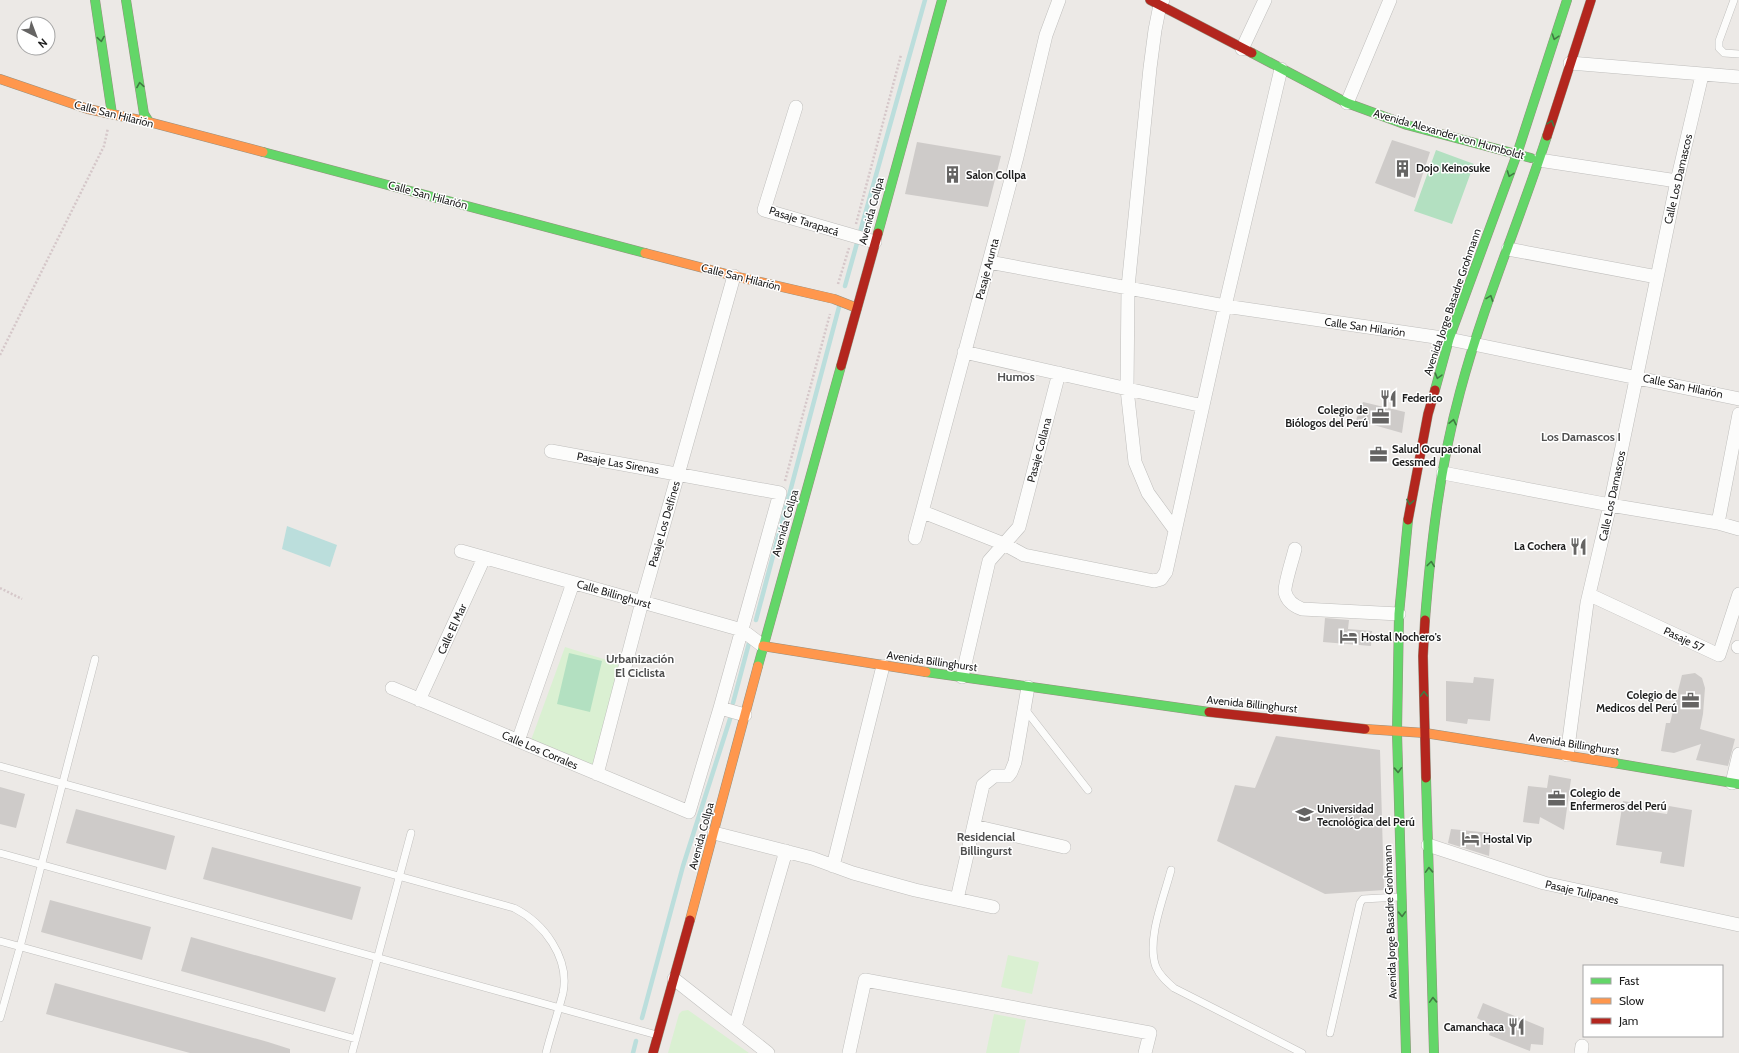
<svg xmlns="http://www.w3.org/2000/svg" width="1739" height="1053" font-family="Cabin,sans-serif">
	<rect width="100%" height="100%" fill="#ece9e6"/>
	<path fill="#daf0d2" d="M 565,647 L 626,666 L 596,772 L 530,743 Z
		M 1008,955 L 1039,962 L 1032,994 L 1001,987 Z
		M 688,1010 L 749,1053 L 668,1053 L 679,1014 L 682,1011 Z
		M 994,1014 L 1026,1020 L 1019,1053 L 986,1053 Z"/>
	<path fill="#b3e0c1" d="M 1436,150 L 1474,164 L 1452,224 L 1414,211 Z
		M 569,653 L 602,661 L 590,712 L 557,704 Z"/>
	<path fill="#bbdedc" d="M 287,526 L 337,545 L 330,567 L 282,549 Z"/>
	<g fill="none" stroke-linecap="round" stroke-linejoin="round">
		<path stroke="#bbdedc" stroke-width="4.5" d="M 845,286 L 925,0
			M 756,620 L 839,307
			M 733,703 L 749,643
			M 642,1018 L 683,866 L 730,719
			M 633,1053 L 636,1041"/>
	</g>
	<path fill="#cecbc9" d="M 1392,140 L 1430,152 L 1415,198 L 1375,183 Z
		M 917,142 L 1001,156 L 988,207 L 905,194 Z
		M 1363,402 L 1405,412 L 1402,433 L 1356,420 Z
		M 1325,618 L 1349,620 L 1348,629 L 1372,631 L 1371,646 L 1323,642 Z
		M 1695,673 L 1702,678 L 1705,688 L 1703,714 L 1700,729 L 1735,739 L 1728,766 L 1696,760 L 1701,744 L 1674,753 L 1661,751 L 1666,723 L 1670,723 L 1682,675 Z
		M 1474,677 L 1494,679 L 1490,721 L 1468,719 L 1467,724 L 1446,721 L 1446,681 L 1473,683 Z
		M 1276,736 L 1380,750 L 1384,890 L 1325,894 L 1217,841 L 1235,785 L 1255,788 Z
		M 1549,775 L 1571,779 L 1564,830 L 1540,817 L 1539,824 L 1523,822 L 1528,786 L 1547,788 Z
		M 0,787 L 25,794 L 16,828 L 0,824 Z
		M 1623,801 L 1641,804 L 1640,810 L 1667,814 L 1669,806 L 1692,810 L 1684,867 L 1660,863 L 1662,852 L 1616,845 Z
		M 76,809 L 175,836 L 166,870 L 66,843 Z
		M 1451,829 L 1491,833 L 1489,856 L 1448,843 Z
		M 212,847 L 361,887 L 352,920 L 203,879 Z
		M 50,900 L 151,927 L 142,960 L 41,932 Z
		M 191,937 L 336,978 L 325,1012 L 181,971 Z
		M 55,983 L 268,1042 L 290,1049 L 290,1053 L 190,1053 L 46,1014 Z
		M 1483,1003 L 1544,1028 L 1543,1045 L 1531,1044 L 1530,1051 L 1489,1035 L 1492,1026 L 1477,1018 Z"/>
	<g fill="none" stroke-linecap="round" stroke-linejoin="round">
		<defs>
			<path id="lane" d="M 1734,0 L 1719,41 L 1719,48 L 1724,53 L 1739,54
				M 1024,708 L 1088,790
				M 0,766 L 514,908 C 544,923 570,958 563,993 C 558,1013 551,1033 546,1053
				M 0,853 L 657,1035
				M 1171,870 C 1164,897 1146,940 1156,967 C 1160,976 1167,982 1174,988 L 1302,1053
				M 0,941 L 356,1039
				M 0,1018 L 20,947 L 95,659
				M 1330,1033 L 1360,903 L 1363,899 L 1399,897
				M 352,1053 L 411,833"/>
			<path id="street" d="M 1163,0 L 1160,5 L 1155,30 L 1150,68 L 1128,287 L 1127,389 L 1135,462 L 1148,493 L 1175,530
				M 1242,49 L 1265,0
				M 1570,63 L 1739,77
				M 1347,103 L 1390,0
				M 796,107 L 764,210 L 875,242
				M 1539,160 L 1677,181
				M 1508,249 L 1657,277
				M 989,262 L 1225,306 L 1449,339 L 1739,399
				M 964,352 L 1203,406
				M 1443,473 L 1610,505 L 1718,523 L 1739,529
				M 923,512 L 1004,544 L 1019,527 L 1059,373
				M 1718,523 L 1739,414
				M 915,538 L 1017,157 L 1046,35 L 1059,0
				M 1295,549 C 1293,558 1284,585 1285,592 C 1287,601 1294,606 1302,609 L 1399,614
				M 461,551 L 742,630 L 763,646
				M 1590,595 L 1719,655 L 1739,594
				M 1738,647 L 1739,647
				M 962,677 L 989,561 L 1004,544 L 1024,555 L 1154,581 L 1161,579 L 1166,572 L 1225,306 L 1281,69
				M 392,688 L 689,812 L 720,708 L 780,493 L 551,451
				M 419,700 L 484,558
				M 720,708 L 745,715
				M 518,741 L 573,583
				M 1567,755 L 1587,603 L 1610,505 L 1677,181 L 1702,75
				M 597,774 L 642,602 L 734,276
				M 1732,783 L 1739,754
				M 974,826 L 1064,847
				M 714,833 L 812,858 L 853,873 L 915,890 L 993,907
				M 1428,845 L 1544,883 L 1739,925
				M 833,866 L 883,666
				M 957,899 L 983,785 L 994,776 L 1008,776 L 1011,772 L 1015,762 L 1028,687
				M 674,979 L 768,1053
				M 735,1027 L 786,851
				M 849,1053 L 865,980 L 1150,1033 L 1145,1053
				M 1581,1053 L 1582,1046"/>
			<path id="fast" d="M 95,0 L 112,114
				M 126,0 L 144,114 L 149,122
				M 1252,53 L 1347,103 L 1407,125 L 1531,158
				M 263,152 L 645,253
				M 878,233 L 942,0
				M 1435,390 L 1449,339 L 1517,154 L 1567,0
				M 1425,620 C 1431,543 1440,466 1460,392 C 1483,305 1519,222 1547,136
				M 758,666 L 841,366
				M 926,672 L 1209,712
				M 1614,763 L 1739,784
				M 1426,778 L 1434,1053
				M 1406,1053 L 1397,732 L 1399,614 L 1408,520"/>
			<path id="slow" d="M 0,79 L 88,109 L 149,122 L 263,152
				M 645,253 L 734,276 L 834,299 L 857,308
				M 763,646 L 926,672
				M 1365,729 L 1425,733 L 1614,763
				M 690,920 L 758,666"/>
			<path id="jam" d="M 1150,0 L 1252,53
				M 1547,136 L 1591,0
				M 841,366 L 878,233
				M 1408,520 L 1428,414 L 1435,390
				M 1425,620 L 1423,656 L 1426,778
				M 1209,712 L 1365,729
				M 653,1053 L 690,920"/>
		</defs>
		<use href="#lane" stroke="#bfbebc" stroke-width="8"/>
		<use href="#street" stroke="#bfbebc" stroke-width="14"/>
		<use href="#fast" stroke="#95907f" stroke-width="10"/>
		<use href="#slow" stroke="#95907f" stroke-width="10"/>
		<use href="#jam" stroke="#95907f" stroke-width="10"/>
		<path stroke="#d5c7c9" stroke-width="2.5" stroke-dasharray="2 2" stroke-linecap="butt" d="M 856,224 L 901,55
			M 838,284 L 849,248
			M 0,355 L 104,146 L 108,128
			M 785,481 L 830,314
			M 0,588 L 22,599"/>
		<use href="#lane" stroke="#fcfcfb" stroke-width="7"/>
		<use href="#street" stroke="#fcfcfb" stroke-width="13"/>
		<use href="#fast" stroke="#63d668" stroke-width="9"/>
		<use href="#slow" stroke="#ff974d" stroke-width="9"/>
		<use href="#jam" stroke="#b3261e" stroke-width="9"/>
	</g>
	<defs><path id="oneway-chevron" d="M-2-3.5L2.5 0L-2 3.5" fill="none" stroke-width="1.6" stroke-linecap="round" stroke-linejoin="round"/></defs>
	<g stroke="#407a42">
		<use href="#oneway-chevron" transform="translate(1555 37) rotate(108)"/>
		<use href="#oneway-chevron" transform="translate(101 39) rotate(81)"/>
		<use href="#oneway-chevron" transform="translate(140 85) rotate(-99)"/>
		<use href="#oneway-chevron" transform="translate(1551 123) rotate(-72)"/>
		<use href="#oneway-chevron" transform="translate(1510 174) rotate(110)"/>
		<use href="#oneway-chevron" transform="translate(1490 298) rotate(-70)"/>
		<use href="#oneway-chevron" transform="translate(1438 376) rotate(106)"/>
		<use href="#oneway-chevron" transform="translate(1453 422) rotate(-78)"/>
		<use href="#oneway-chevron" transform="translate(1410 502) rotate(100)"/>
		<use href="#oneway-chevron" transform="translate(1431 564) rotate(-83)"/>
		<use href="#oneway-chevron" transform="translate(1424 694) rotate(-91)"/>
		<use href="#oneway-chevron" transform="translate(1398 770) rotate(88)"/>
		<use href="#oneway-chevron" transform="translate(1429 870) rotate(-92)"/>
		<use href="#oneway-chevron" transform="translate(1402 914) rotate(88)"/>
		<use href="#oneway-chevron" transform="translate(1433 1000) rotate(-92)"/>
	</g>
	<defs>
		<symbol id="building-bare" viewBox="-9 -9 18 18"><path d="M-4-6H4V6H1V3H-1V6H-4ZM-2.5-4.3h1.7v1.8h-1.7ZM.8-4.3h1.7v1.8H.8ZM-2.5-1h1.7V.8h-1.7ZM.8-1h1.7V.8H.8Z" fill="#656463" stroke="#fff" stroke-width="2.5" paint-order="stroke"/></symbol>
		<symbol id="restaurant-bare" viewBox="-9 -9 18 18"><path d="M-5-6h1v4h1v-4h1v4h1v-4h1v5L-1.5 .5V6h-2V.5L-5-1ZM5-6V6H3V1.5H1.5Q1.5-4 5-6Z" fill="#656463" stroke="#fff" stroke-width="2.5" paint-order="stroke"/></symbol>
		<symbol id="office-bare" viewBox="-9 -9 18 18"><path d="M-6-3h4V-5.5h4V-3h4V5H-6ZM-1-4.5V-3h2v-1.5ZM-6 0V1H6V0Z" fill="#656463" stroke="#fff" stroke-width="2.5" paint-order="stroke"/></symbol>
		<symbol id="hotel-bare" viewBox="-9 -9 18 18"><path d="M-6-4.5h1.5V1H6V5H4.5V3h-9V5H-6ZM-4 0a1.8 1.8 0 1 1 3.6 0ZM.5 0V-2.5h3Q6-2.5 6 0Z" fill="#656463" stroke="#fff" stroke-width="2.5" paint-order="stroke"/></symbol>
		<symbol id="university-bare" viewBox="-9 -9 18 18"><path d="M0-5L7-2L0 1L-7-2ZM-4 1L0 2.5L4 1V4Q0 6-4 4Z" fill="#656463" stroke="#fff" stroke-width="2.5" paint-order="stroke"/></symbol>
	</defs>
	<g fill-rule="evenodd">
		<use href="#building-bare" x="1390" y="156" width="25" height="25"/>
		<use href="#building-bare" x="940" y="162" width="25" height="25"/>
		<use href="#restaurant-bare" x="1376" y="386" width="25" height="25"/>
		<use href="#office-bare" x="1368" y="404" width="25" height="25"/>
		<use href="#office-bare" x="1366" y="442" width="25" height="25"/>
		<use href="#restaurant-bare" x="1566" y="534" width="25" height="25"/>
		<use href="#hotel-bare" x="1336" y="624" width="25" height="25"/>
		<use href="#office-bare" x="1678" y="688" width="25" height="25"/>
		<use href="#office-bare" x="1544" y="786" width="25" height="25"/>
		<use href="#university-bare" x="1292" y="802" width="25" height="25"/>
		<use href="#hotel-bare" x="1458" y="826" width="25" height="25"/>
		<use href="#restaurant-bare" x="1504" y="1014" width="25" height="25"/>
	</g>
	<g text-anchor="middle" dominant-baseline="central" stroke-width="3" stroke-linejoin="round" paint-order="stroke">
		<g font-size="11" fill="#1d1d1d" stroke="#fff">
			<text transform="translate(114 114) rotate(14)">Calle San Hilarión</text>
			<text transform="translate(1449 134) rotate(16)">Avenida Alexander von Humboldt</text>
			<text transform="translate(1678 179) rotate(-77)">Calle Los Damascos</text>
			<text transform="translate(428 195) rotate(15)">Calle San Hilarión</text>
			<text transform="translate(871 211) rotate(-75)">Avenida Collpa</text>
			<text transform="translate(804 221) rotate(18)">Pasaje Tarapacá</text>
			<text transform="translate(987 269) rotate(-75)">Pasaje Arunta</text>
			<text transform="translate(741 277) rotate(14)">Calle San Hilarión</text>
			<text transform="translate(1452 302) rotate(-71)">Avenida Jorge Basadre Grohmann</text>
			<text transform="translate(1365 327) rotate(8)">Calle San Hilarión</text>
			<text transform="translate(1683 386) rotate(12)">Calle San Hilarión</text>
			<text transform="translate(1039 450) rotate(-75)">Pasaje Collana</text>
			<text transform="translate(618 463) rotate(10)">Pasaje Las Sirenas</text>
			<text transform="translate(1612 496) rotate(-78)">Calle Los Damascos</text>
			<text transform="translate(785 523) rotate(-74)">Avenida Collpa</text>
			<text transform="translate(664 524) rotate(-74)">Pasaje Los Delfines</text>
			<text transform="translate(614 594) rotate(16)">Calle Billinghurst</text>
			<text transform="translate(452 629) rotate(-65)">Calle El Mar</text>
			<text transform="translate(1684 639) rotate(25)">Pasaje 57</text>
			<text transform="translate(932 661) rotate(8)">Avenida Billinghurst</text>
			<text transform="translate(1252 704) rotate(6)">Avenida Billinghurst</text>
			<text transform="translate(1574 744) rotate(9)">Avenida Billinghurst</text>
			<text transform="translate(540 750) rotate(23)">Calle Los Corrales</text>
			<text transform="translate(701 836) rotate(-75)">Avenida Collpa</text>
			<text transform="translate(1582 892) rotate(13)">Pasaje Tulipanes</text>
			<text transform="translate(1390 922) rotate(-92)">Avenida Jorge Basadre Grohmann</text>
		</g>
		<g font-size="11" font-weight="bold" fill="#1d1d1d" stroke="#fff" text-anchor="start">
			<text x="1416" y="168">Dojo Keinosuke</text>
			<text x="966" y="175">Salon Collpa</text>
			<text x="1402" y="398">Federico</text>
			<text x="1368" y="410" text-anchor="end">Colegio de<tspan x="1368" dy="13">Biólogos del Perú</tspan></text>
			<text x="1392" y="449">Salud Ocupacional<tspan x="1392" dy="13">Gessmed</tspan></text>
			<text x="1566" y="546" text-anchor="end">La Cochera</text>
			<text x="1361" y="637">Hostal Nochero's</text>
			<text x="1677" y="695" text-anchor="end">Colegio de<tspan x="1677" dy="13">Medicos del Perú</tspan></text>
			<text x="1570" y="793">Colegio de<tspan x="1570" dy="13">Enfermeros del Perú</tspan></text>
			<text x="1317" y="809">Universidad<tspan x="1317" dy="13">Tecnológica del Perú</tspan></text>
			<text x="1483" y="839">Hostal Vip</text>
			<text x="1504" y="1027" text-anchor="end">Camanchaca</text>
		</g>
		<g font-size="12" font-weight="bold" fill="#505050" stroke="#fff">
			<text x="1016" y="376">Humos</text>
			<text x="1581" y="436">Los Damascos I</text>
			<text x="640" y="658">Urbanización<tspan x="640" dy="14">El Ciclista</tspan></text>
			<text x="986" y="836">Residencial<tspan x="986" dy="14">Billingurst</tspan></text>
		</g>
	</g>
	<rect x="1583" y="965" width="140" height="72" fill="#ffffff" stroke="#a5a5a5"/>
	<rect x="1591" y="978" width="20" height="6" fill="#63d668" stroke="#a5a5a5"/>
	<text x="1619" y="985" font-size="12" fill="#1d1d1d">Fast</text>
	<rect x="1591" y="998" width="20" height="6" fill="#ff974d" stroke="#a5a5a5"/>
	<text x="1619" y="1005" font-size="12" fill="#1d1d1d">Slow</text>
	<rect x="1591" y="1018" width="20" height="6" fill="#b3261e" stroke="#a5a5a5"/>
	<text x="1619" y="1025" font-size="12" fill="#1d1d1d">Jam</text>
	<g transform="translate(36 36) rotate(138)"><circle r="19" fill="#ffffff" stroke="#a5a5a5"/>
	<path d="M0-3L7 15L0 10L-7 15Z" fill="#656463"/>
	<text y="-6" font-size="11" font-weight="bold" text-anchor="middle" fill="#1d1d1d">N</text>
	</g>
</svg>
